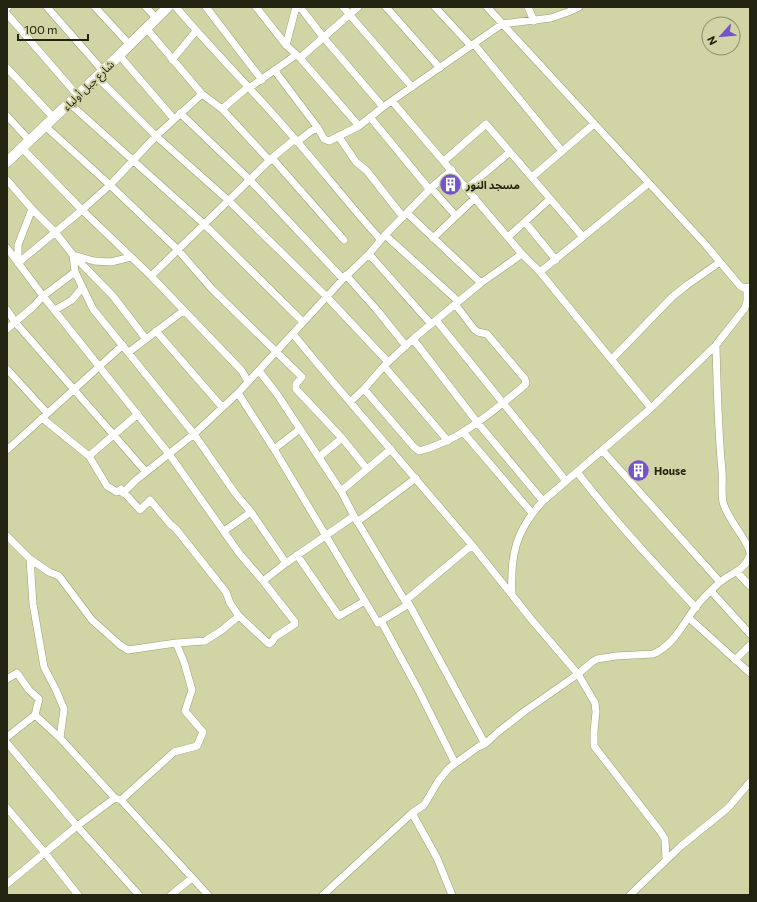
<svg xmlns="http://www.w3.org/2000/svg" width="757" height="902" font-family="Commissioner,'Noto Sans Arabic',sans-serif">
	<rect width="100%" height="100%" fill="#d1d5a5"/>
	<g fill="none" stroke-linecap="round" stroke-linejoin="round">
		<defs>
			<path id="minor" d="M 47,7 L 103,71
				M 95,7 L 130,45
				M 146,7 L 157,19
				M 176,7 C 212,50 252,89 288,131 C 320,167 349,205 381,240
				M 206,7 L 262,80
				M 256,7 L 286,45 L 300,58 L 359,126
				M 300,7 L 324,38 L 383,107
				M 343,7 L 412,87
				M 386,7 L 440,68
				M 435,7 L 471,46
				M 487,7 L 705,244 L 740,286 L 744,288 L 750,287
				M 528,7 L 534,21
				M 7,8 L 8,7
				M 7,14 L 78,96
				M 147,29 L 202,94 L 222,109 L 270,161
				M 474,44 L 562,151
				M 286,45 L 296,7
				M 119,55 L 174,119
				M 300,58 L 358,7
				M 172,60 L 196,31
				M 7,68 L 54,118
				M 275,71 L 318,128 L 324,139 L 329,141 L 359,126 L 383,107 L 502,24 L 551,18 L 568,12 L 579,7
				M 97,77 L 156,136 L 229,201 L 326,296 L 388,362
				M 249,88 L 296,55
				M 392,101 L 522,254 L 540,272 L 651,408
				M 69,103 L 205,225 L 303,322
				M 222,109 L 248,87
				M 180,113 L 250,180 L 343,279
				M 7,116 L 30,141
				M 370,117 L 430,190
				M 45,126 L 110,185 L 178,250 L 212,289 L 302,377 L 296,384 L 296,389 L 342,438 L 367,469
				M 339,137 L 356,162 L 367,171 L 403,217
				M 297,142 L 311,131 L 318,128
				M 22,148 L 82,210 L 151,276 L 242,371 L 248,382
				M 272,158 L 344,240
				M 444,161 L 486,124 L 583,237
				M 532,177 L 594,124
				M 7,180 L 32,209 L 55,232 L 73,255 L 75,272 L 93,309 L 194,434 L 235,493 L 251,512 L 286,563
				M 431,188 L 456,216
				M 467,188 L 510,152
				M 407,213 L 481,283
				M 525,222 L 556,260
				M 385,235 L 458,301
				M 508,237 L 550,199
				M 433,238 L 475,198
				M 7,248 L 43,296 L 169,454 L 239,553 L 263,581 L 286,563 L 354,516
				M 369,254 L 431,324
				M 73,255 L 113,296 L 146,339
				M 73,255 L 94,261 L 111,262 L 131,257
				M 18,263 L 82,210 L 110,185 L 156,136 L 202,94
				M 18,263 L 18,245 L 32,209
				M 540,272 L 649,183
				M 346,275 L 377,310 L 406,346
				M 151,276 L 272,158 L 295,139
				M 7,310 L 15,322 L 146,472
				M 55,310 L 72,300 L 82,288
				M 436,320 L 566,481
				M 7,329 L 34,306 L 43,296 L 75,272
				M 156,331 L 222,407
				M 293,334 L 316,362 L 472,545 L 531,619 L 578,674 L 595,703 L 596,712 L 594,731 L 594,746 L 660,831 L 665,839 L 666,860
				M 413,339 L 477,422 L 543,501
				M 716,345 C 717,388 718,429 722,471 C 723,481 721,492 723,502 C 727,519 748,540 750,553
				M 129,352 L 183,311
				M 612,359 L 672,297 L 687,285 L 720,262
				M 384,366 L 448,441
				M 7,369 L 47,413
				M 259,371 L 277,394 L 341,491 L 354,516 L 405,601 L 409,604 L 485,744
				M 364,389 L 414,447 L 419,451 C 460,441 493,411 525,385 L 526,383 L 525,379 L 487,334 L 478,332 L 474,329 L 455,304
				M 238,393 L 274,449 L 378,623 L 381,621 L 419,691 L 455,763
				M 350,402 L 364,389 L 384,366 L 413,339 L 481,283 L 522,254
				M 42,418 L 89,456 L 138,414
				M 463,432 L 532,513
				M 274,449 L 300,429
				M 7,450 L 123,345
				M 602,450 L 720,582
				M 89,456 L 107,486 L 117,492 L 121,489 L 140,510 L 150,500 L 170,524 L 176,529 L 226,592 L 230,603 L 239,616
				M 319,457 L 342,438
				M 577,472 C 614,520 654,563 696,608
				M 341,491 L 391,449
				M 123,493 L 136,480 L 194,434 L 238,393 L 343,279 L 369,254 L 385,235 L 431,188 L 452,170
				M 357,522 L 416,478
				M 224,531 L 251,512
				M 7,536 L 30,559 L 49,572 L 59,576 L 92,620 L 120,645 L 128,650 L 176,643 L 184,662 L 192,690 L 185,711 L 203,732 L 197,746 L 174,752 L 121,800
				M 297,555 L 339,616 L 365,601
				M 30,559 L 33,604 L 44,667 L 56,690 L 64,709 L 60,738
				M 737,572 L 750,586
				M 711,591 L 750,634
				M 512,594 C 510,555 516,530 543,501 L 651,408 L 716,345 L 745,308 L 747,301 L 747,288
				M 405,601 L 472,545
				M 689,618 L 750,673
				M 381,621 L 409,604
				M 176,643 L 205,641 L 222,630 L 239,616 L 269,644 L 272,642 L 275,637 L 295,624 L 295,622 L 263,581
				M 735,660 L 750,645
				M 7,679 L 17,673 L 29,690 L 39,699 L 35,715 L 7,737
				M 35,715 L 60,738 L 115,798 L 121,800 L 208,895
				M 7,743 L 77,826 L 139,895
				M 7,808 L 45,853 L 78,895
				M 412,813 L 437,858 L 452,895
				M 7,884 L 77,826 L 115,798
				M 171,895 L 192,878
				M 323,895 L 412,813 L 424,805 L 439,780 L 449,768 L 478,747 L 485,744 L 498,732 L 525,711 L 578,674 L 592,662 L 597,659 L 616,656 L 653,654 C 673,646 683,624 695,608 C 702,599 710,591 719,583 C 731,572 744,572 750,555
				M 630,895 L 681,846 L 728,808 L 750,782"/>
			<path id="highway" d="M 7,162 L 103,71 L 168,7"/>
		</defs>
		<use href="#minor" stroke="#9b9f70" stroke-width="8"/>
		<use href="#highway" stroke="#9b9f70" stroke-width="11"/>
		<use href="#minor" stroke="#fff" stroke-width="7"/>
		<use href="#highway" stroke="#fff" stroke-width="10"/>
	</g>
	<defs>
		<symbol id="building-disc" viewBox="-11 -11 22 22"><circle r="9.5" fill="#7453cd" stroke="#d1d5a5"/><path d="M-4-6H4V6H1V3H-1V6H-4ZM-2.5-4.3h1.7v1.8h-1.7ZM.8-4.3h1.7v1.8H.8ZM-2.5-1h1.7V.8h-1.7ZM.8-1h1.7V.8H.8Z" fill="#fff"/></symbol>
	</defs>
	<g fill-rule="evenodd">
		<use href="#building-disc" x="438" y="172" width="25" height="25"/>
		<use href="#building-disc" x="626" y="458" width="25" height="25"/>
	</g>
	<g text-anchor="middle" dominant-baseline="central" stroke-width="4" stroke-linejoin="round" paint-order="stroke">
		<g font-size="11" fill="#222310" stroke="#d1d5a5">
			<text transform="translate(88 85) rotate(-44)">شارع جبل أولياء</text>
		</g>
		<g font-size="11" font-weight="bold" fill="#222310" stroke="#d1d5a5" text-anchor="start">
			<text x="466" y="184">مسجد النور</text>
			<text x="654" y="470">House</text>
		</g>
	</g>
	<rect width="757" height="902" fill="none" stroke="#222310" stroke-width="16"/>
	<g transform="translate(721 36) rotate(243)"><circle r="19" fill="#d1d5a5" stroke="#8b8e69"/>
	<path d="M0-3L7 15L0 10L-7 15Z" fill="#7453cd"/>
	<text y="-6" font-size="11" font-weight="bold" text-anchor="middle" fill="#222310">N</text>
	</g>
	<path d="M18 34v6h70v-6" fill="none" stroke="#222310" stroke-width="2"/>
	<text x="24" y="34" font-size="12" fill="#222310" stroke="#d1d5a5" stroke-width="3" paint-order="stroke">100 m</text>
</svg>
